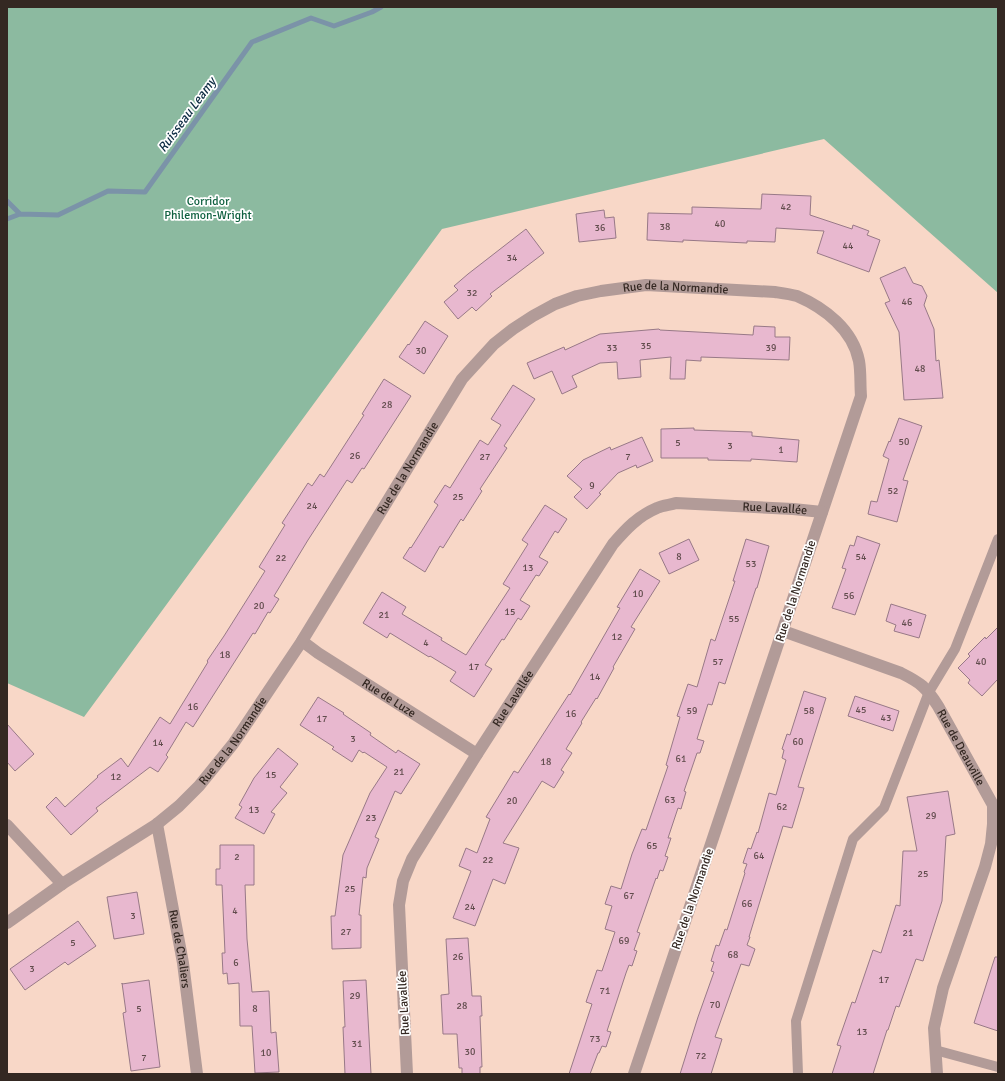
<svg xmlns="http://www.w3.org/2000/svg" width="1005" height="1081" font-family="Signika,sans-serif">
	<rect width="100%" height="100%" fill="#f8d7c7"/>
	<path fill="#8cbaa0" d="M 7,7 L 998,7 L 998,293 L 824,139 L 442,229 L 84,717 L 7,683 Z"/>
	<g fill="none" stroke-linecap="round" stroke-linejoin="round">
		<path stroke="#7b93a8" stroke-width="5" d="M 7,201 L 20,214 L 58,215 L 108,191 L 145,192 L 252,42 L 311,18 L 334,26 L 372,12 L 381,7
			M 7,219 L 20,214"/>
	</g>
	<path fill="#e8b8cf" stroke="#987987" d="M 762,194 L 811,196 L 810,215 L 852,229 L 853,225 L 869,231 L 867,235 L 880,240 L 869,272 L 817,253 L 824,231 L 776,228 L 775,242 L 747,241 L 747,243 L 683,240 L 683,242 L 647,240 L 648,213 L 692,214 L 692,207 L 761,209 Z
		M 604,210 L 605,218 L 614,217 L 616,238 L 579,242 L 576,214 Z
		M 526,229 L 544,253 L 490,294 L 492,296 L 476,311 L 472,307 L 458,319 L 444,302 L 458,290 L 454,286 L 468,274 Z
		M 905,267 L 913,283 L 922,286 L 927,296 L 924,305 L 934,329 L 936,361 L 939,360 L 943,398 L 904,400 L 899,332 L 885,303 L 890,301 L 880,278 Z
		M 425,321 L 448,336 L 424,374 L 399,357 L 408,344 L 409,345 Z
		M 754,326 L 775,327 L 775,337 L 790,337 L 789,360 L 701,357 L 701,361 L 686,360 L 685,379 L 670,379 L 671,357 L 640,360 L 641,377 L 618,379 L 617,362 L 600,363 L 572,376 L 577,387 L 562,394 L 552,371 L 534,379 L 527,363 L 564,347 L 565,350 L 600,334 L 659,329 L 660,330 L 753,335 Z
		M 384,379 L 411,396 L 364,469 L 362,468 L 352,483 L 347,480 L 308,540 L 274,596 L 279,599 L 270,613 L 268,612 L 255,634 L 253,633 L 193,727 L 186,722 L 166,755 L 168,757 L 158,772 L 150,767 L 96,808 L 98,811 L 71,835 L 46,807 L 56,797 L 65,807 L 98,777 L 97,776 L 121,758 L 128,767 L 160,717 L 170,724 L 208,662 L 207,661 L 224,636 L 265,571 L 259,567 L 285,525 L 282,523 L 308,483 L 312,486 L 320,474 L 324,477 L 364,415 L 362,414 Z
		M 513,385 L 535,399 L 504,446 L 507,448 L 480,489 L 482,491 L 463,521 L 461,519 L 443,548 L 440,546 L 425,572 L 403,558 L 410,547 L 411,548 L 438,505 L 434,502 L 445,485 L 450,488 L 480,440 L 488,445 L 501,425 L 491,419 Z
		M 899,418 L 922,426 L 903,480 L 908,481 L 897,522 L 868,514 L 871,501 L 877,502 L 889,459 L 883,456 L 889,441 L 890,442 Z
		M 694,428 L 694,430 L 752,432 L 752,436 L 799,440 L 797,462 L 751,459 L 751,461 L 708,460 L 708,458 L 661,458 L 661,429 Z
		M 642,437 L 653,461 L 637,468 L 636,465 L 618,473 L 599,493 L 601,494 L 587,509 L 574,497 L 582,489 L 567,476 L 583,460 L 610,447 L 611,450 Z
		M 545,505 L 567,519 L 558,533 L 555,531 L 539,557 L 548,562 L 539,576 L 536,575 L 520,600 L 530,606 L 521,620 L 518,618 L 504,640 L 502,639 L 485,665 L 492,669 L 474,697 L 450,681 L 456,672 L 430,656 L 429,657 L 390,633 L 387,638 L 363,623 L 382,592 L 406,607 L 402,614 L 442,638 L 441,640 L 466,655 L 510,588 L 503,584 L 528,544 L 522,540 Z
		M 857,536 L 880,544 L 855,615 L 832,608 L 846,569 L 842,568 L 850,545 L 854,546 Z
		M 689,539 L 699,560 L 669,574 L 659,553 Z
		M 746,539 L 769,546 L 757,588 L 756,588 L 725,684 L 719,682 L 712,705 L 708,704 L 697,739 L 704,741 L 700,753 L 697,753 L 684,791 L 686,792 L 681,809 L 678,808 L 668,838 L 671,838 L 665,856 L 668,857 L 663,871 L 660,870 L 657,879 L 656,878 L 637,932 L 640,933 L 634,950 L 637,951 L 632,966 L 629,965 L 626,973 L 607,1031 L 611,1032 L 606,1047 L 602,1046 L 599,1053 L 598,1053 L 590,1074 L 569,1074 L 592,1004 L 586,1002 L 597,970 L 602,971 L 615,932 L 605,929 L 612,906 L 605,904 L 611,886 L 621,889 L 632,854 L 642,829 L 646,830 L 668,766 L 666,765 L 680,717 L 677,716 L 688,684 L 697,687 L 711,639 L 715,641 L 735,581 L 733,581 Z
		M 640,569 L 660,581 L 631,627 L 635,629 L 613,667 L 614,668 L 597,699 L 596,698 L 581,722 L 582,723 L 566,749 L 572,753 L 561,770 L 564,772 L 554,788 L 542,781 L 503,843 L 519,848 L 505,884 L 493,879 L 475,926 L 453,918 L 471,871 L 459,866 L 466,848 L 477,853 L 490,819 L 486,817 L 514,771 L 518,773 L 569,694 L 570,695 L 620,608 L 617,607 Z
		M 891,604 L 926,615 L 919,638 L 894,631 L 896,625 L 886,621 Z
		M 998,627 L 998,679 L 982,696 L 968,683 L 970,680 L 958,668 L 970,656 L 968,654 L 985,637 L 986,639 Z
		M 804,691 L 826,698 L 798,787 L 804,788 L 792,828 L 783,826 L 749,937 L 750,937 L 747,945 L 755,949 L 749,966 L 741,964 L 715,1037 L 722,1039 L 711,1074 L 680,1074 L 698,1017 L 714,972 L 711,971 L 714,962 L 711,961 L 716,945 L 719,946 L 725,929 L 727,930 L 745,873 L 744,872 L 747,864 L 743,863 L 748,848 L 751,849 L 757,832 L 758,833 L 769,793 L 776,795 L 786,760 L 782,758 L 784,750 L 782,749 L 787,734 L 790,735 Z
		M 855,696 L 899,711 L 893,731 L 848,716 Z
		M 318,697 L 344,713 L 343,714 L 371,733 L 370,735 L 396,753 L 398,750 L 420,764 L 401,794 L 395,791 L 375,837 L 379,839 L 367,868 L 366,878 L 363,877 L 359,915 L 361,915 L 361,948 L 332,949 L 331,916 L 335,916 L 343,855 L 370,793 L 387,767 L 364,752 L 363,753 L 359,750 L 352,762 L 332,749 L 334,747 L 300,725 Z
		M 7,724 L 34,754 L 15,771 L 7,762 Z
		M 278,748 L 298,764 L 280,787 L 287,793 L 271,812 L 275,814 L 264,834 L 235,818 L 242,807 L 239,805 L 254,778 Z
		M 948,791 L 955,834 L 946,836 L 942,901 L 923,961 L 916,959 L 899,1007 L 896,1006 L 888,1030 L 887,1030 L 873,1074 L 832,1074 L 841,1046 L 837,1045 L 852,1002 L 855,1003 L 873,950 L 881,953 L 896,905 L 900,906 L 903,851 L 917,851 L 907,797 Z
		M 220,845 L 254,845 L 254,885 L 245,885 L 247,939 L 252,992 L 269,991 L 271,1033 L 276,1032 L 279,1072 L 255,1073 L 252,1026 L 240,1026 L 239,983 L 228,984 L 227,973 L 223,974 L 222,953 L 225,953 L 222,885 L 216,885 L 216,869 L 220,869 Z
		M 137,892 L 144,934 L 114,939 L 107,897 Z
		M 78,921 L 96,946 L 68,965 L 65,962 L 25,990 L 10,969 Z
		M 468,938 L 472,996 L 481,996 L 482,1016 L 480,1016 L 482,1067 L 480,1067 L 480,1074 L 462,1074 L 462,1068 L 459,1068 L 457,1034 L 443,1034 L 441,995 L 449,994 L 446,939 Z
		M 995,957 L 998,957 L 998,1031 L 974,1023 Z
		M 149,980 L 160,1067 L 131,1071 L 123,1013 L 126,1012 L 122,983 L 122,984 Z
		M 366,980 L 371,1074 L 345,1074 L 343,1027 L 345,1027 L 343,981 Z"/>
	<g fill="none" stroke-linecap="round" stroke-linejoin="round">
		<path stroke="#b29b98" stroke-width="10" d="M 935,1050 L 998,1067
			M 798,1074 L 796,1021 L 853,839 L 884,808 L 929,692 L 955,649 L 998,539"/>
		<g stroke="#b29b98" stroke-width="12">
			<path id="s1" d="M 783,631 L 901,673 C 921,683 926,687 938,706 L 993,805 L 993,824 L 991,844 L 985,867 L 943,988 L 934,1028 L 937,1074"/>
			<path id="s2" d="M 302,641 L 318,653 L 477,754"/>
			<path id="s3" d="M 157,824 L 183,963 L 197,1074"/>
			<path d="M 7,825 L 62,884"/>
			<path id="s4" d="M 7,923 L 62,884 L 157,824 L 179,806 L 199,786 L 233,744 L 302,641 L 462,379 L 494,344 L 513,329 L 533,316 L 555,304 L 577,296 L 601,291 L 646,285 L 775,292 C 782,293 790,294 797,296 C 825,308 853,330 859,361 C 861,372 860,384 861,396 L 634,1074"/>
			<path id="s5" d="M 407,1074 L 399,905 L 403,881 L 412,859 L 477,754 L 613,544 C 626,529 638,516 657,508 C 663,505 670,505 676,503 L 793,509 L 822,512"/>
		</g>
	</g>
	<g text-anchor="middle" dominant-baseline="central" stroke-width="3.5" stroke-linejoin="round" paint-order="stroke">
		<g font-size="10" fill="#614c4d">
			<text x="786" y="207">42</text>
			<text x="720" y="224">40</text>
			<text x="665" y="227">38</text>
			<text x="600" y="228">36</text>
			<text x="848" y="246">44</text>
			<text x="512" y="258">34</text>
			<text x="472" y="293">32</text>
			<text x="907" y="302">46</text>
			<text x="646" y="346">35</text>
			<text x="612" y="348">33</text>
			<text x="771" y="348">39</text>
			<text x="421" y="351">30</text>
			<text x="920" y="369">48</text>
			<text x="387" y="405">28</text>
			<text x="904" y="442">50</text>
			<text x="678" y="443">5</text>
			<text x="730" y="446">3</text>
			<text x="781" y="450">1</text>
			<text x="355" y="456">26</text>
			<text x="485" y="457">27</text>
			<text x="628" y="457">7</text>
			<text x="592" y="486">9</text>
			<text x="893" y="491">52</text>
			<text x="458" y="497">25</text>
			<text x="312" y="506">24</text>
			<text x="679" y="557">8</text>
			<text x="861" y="557">54</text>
			<text x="281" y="558">22</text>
			<text x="751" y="564">53</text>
			<text x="528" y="568">13</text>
			<text x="638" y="594">10</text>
			<text x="849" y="596">56</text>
			<text x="259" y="606">20</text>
			<text x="510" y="612">15</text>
			<text x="384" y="615">21</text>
			<text x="734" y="619">55</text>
			<text x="907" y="623">46</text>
			<text x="617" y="637">12</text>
			<text x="426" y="643">4</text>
			<text x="225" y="655">18</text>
			<text x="718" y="662">57</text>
			<text x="981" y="662">40</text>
			<text x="474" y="667">17</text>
			<text x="595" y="677">14</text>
			<text x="193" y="707">16</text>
			<text x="861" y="710">45</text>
			<text x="692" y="711">59</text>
			<text x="809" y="711">58</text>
			<text x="571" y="714">16</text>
			<text x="886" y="718">43</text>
			<text x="322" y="719">17</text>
			<text x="353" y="739">3</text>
			<text x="798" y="742">60</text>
			<text x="158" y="743">14</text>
			<text x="681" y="759">61</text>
			<text x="546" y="762">18</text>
			<text x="399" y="772">21</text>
			<text x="271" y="775">15</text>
			<text x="116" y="777">12</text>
			<text x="670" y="800">63</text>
			<text x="512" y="801">20</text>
			<text x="782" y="807">62</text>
			<text x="254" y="810">13</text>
			<text x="931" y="816">29</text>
			<text x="371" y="818">23</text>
			<text x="652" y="846">65</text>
			<text x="759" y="856">64</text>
			<text x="237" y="857">2</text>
			<text x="488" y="860">22</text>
			<text x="923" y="874">25</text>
			<text x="350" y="889">25</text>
			<text x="629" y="896">67</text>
			<text x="747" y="904">66</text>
			<text x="470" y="907">24</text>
			<text x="235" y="911">4</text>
			<text x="133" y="916">3</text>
			<text x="346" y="932">27</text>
			<text x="908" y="933">21</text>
			<text x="624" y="941">69</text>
			<text x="73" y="943">5</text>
			<text x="733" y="955">68</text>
			<text x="458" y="957">26</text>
			<text x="236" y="963">6</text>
			<text x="32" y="969">3</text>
			<text x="884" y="980">17</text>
			<text x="605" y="991">71</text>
			<text x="355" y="996">29</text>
			<text x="715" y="1005">70</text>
			<text x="462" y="1006">28</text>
			<text x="139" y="1009">5</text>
			<text x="255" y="1009">8</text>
			<text x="862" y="1032">13</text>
			<text x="595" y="1039">73</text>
			<text x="357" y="1044">31</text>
			<text x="470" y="1052">30</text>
			<text x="266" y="1053">10</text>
			<text x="701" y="1056">72</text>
			<text x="144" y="1058">7</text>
		</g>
		<g font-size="12" fill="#106140" stroke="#fff">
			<text x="208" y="201">Corridor<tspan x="208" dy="14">Philemon-Wright</tspan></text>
		</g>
		<g font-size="12" fill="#342822" stroke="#fff">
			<text stroke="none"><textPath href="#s4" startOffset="965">Rue de la Normandie</textPath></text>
			<text stroke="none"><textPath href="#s4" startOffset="617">Rue de la Normandie</textPath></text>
			<text stroke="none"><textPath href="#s5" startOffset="767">Rue Lavallée</textPath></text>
			<text transform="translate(796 591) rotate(-72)">Rue de la Normandie</text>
			<text stroke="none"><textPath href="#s2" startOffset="104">Rue de Luze</textPath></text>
			<text stroke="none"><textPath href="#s5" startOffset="407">Rue Lavallée</textPath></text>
			<text stroke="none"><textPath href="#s4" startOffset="293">Rue de la Normandie</textPath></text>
			<text stroke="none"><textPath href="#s1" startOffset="223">Rue de Deauville</textPath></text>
			<text transform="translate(693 899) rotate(-71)">Rue de la Normandie</text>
			<text stroke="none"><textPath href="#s3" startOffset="127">Rue de Chaliers</textPath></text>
			<text transform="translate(404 1003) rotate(-93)">Rue Lavallée</text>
		</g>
		<g font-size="13" font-style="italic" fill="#0c2b42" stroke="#fff">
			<text transform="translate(187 115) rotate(-54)">Ruisseau Leamy</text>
		</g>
	</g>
	<rect width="1005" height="1081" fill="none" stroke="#342822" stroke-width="16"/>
</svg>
